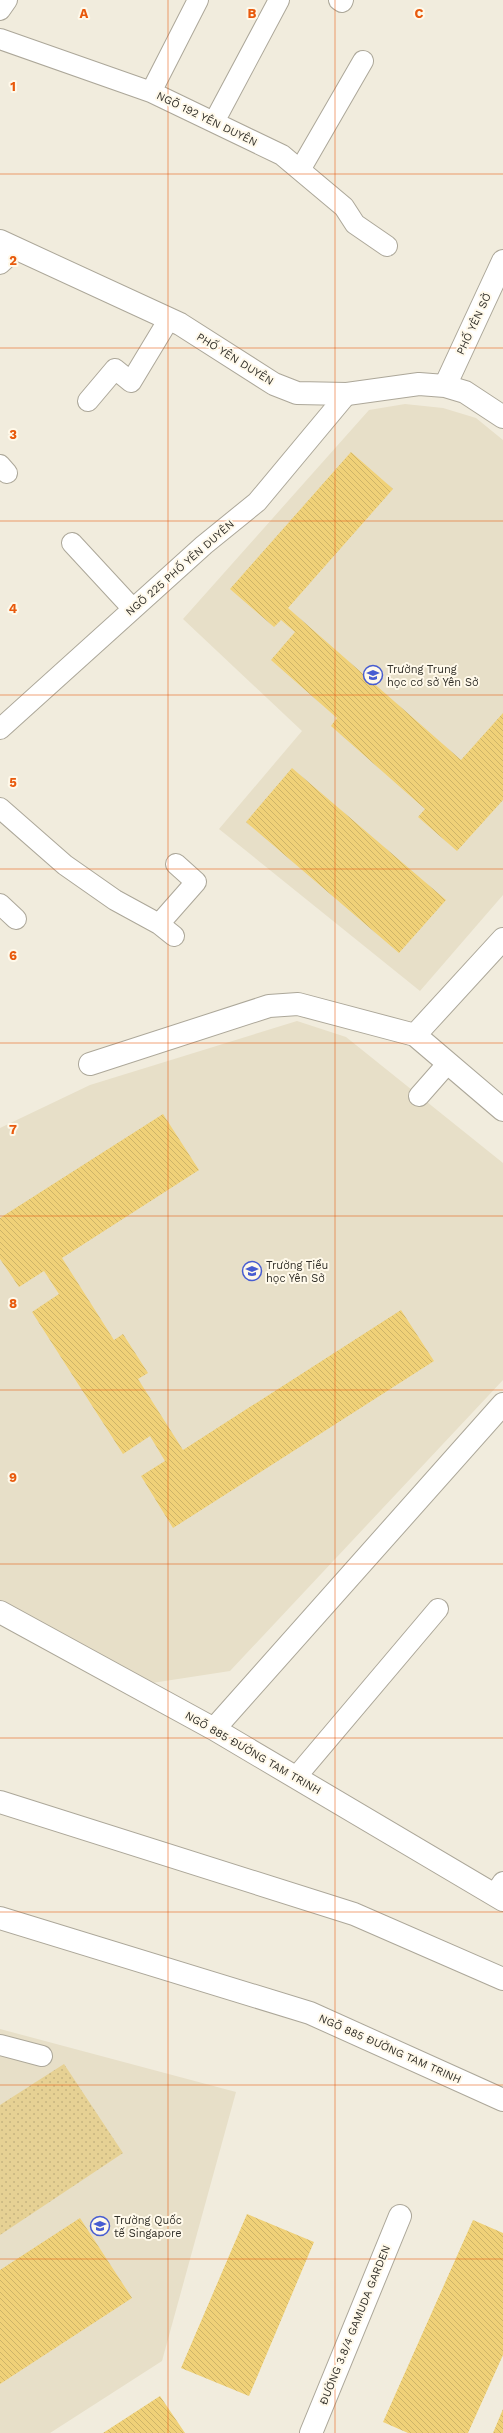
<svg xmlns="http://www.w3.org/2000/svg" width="503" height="2433" font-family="'Work Sans',sans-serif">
	<defs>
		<pattern id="grass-dots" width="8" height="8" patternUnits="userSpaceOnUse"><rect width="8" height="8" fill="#e6d194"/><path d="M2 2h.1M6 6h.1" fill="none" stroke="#c6b480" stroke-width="1.8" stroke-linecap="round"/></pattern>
		<pattern id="building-back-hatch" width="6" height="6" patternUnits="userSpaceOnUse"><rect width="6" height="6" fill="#f0d178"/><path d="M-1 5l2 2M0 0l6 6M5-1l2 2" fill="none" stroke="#ceb468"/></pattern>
	</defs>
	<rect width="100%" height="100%" fill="#f1ecdd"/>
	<path fill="#e7dfc8" d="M 405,404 L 443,408 L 476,418 L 503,440 L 503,895 L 420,991 L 219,829 L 302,731 L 183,619 L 369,410 Z
		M 297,1021 L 346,1037 L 503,1163 L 503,1380 L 230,1671 L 152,1683 L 0,1604 L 0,1128 L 90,1085 Z
		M 0,2029 L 236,2092 L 162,2361 L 50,2433 L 0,2433 Z"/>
	<path fill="url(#grass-dots)" d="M 64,2064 L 123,2153 L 0,2235 L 0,2105 Z"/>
	<path fill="url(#building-back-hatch)" d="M 351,452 L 393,489 L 288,608 L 461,760 L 503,713 L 503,800 L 457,851 L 418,817 L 425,809 L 331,726 L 337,718 L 271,660 L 295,632 L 281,620 L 274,627 L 230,589 Z
		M 292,768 L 446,900 L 399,953 L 246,822 Z
		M 163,1114 L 199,1170 L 62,1258 L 114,1340 L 123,1334 L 148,1373 L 138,1379 L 183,1450 L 401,1310 L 434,1361 L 173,1528 L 141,1476 L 165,1461 L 150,1436 L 123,1454 L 32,1312 L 59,1294 L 44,1271 L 19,1287 L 0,1259 L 0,1218 Z
		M 247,2214 L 314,2242 L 249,2396 L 181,2368 Z
		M 80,2218 L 132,2298 L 0,2384 L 0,2270 Z
		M 473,2220 L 503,2233 L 503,2355 L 468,2433 L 408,2433 L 383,2422 Z
		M 160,2396 L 185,2433 L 103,2433 Z
		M 503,2409 L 503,2433 L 493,2433 Z"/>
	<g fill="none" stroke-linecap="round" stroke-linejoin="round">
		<defs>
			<path id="service" d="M 339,0 L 342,2 L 343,0
				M 0,10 L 7,0
				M 0,39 L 151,92 L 282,155 L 344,207 L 355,224 L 387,246
				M 151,92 L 198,0
				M 214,122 L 279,0
				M 300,170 L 363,61
				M 0,264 L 16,249
				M 88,401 L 115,369 L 131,382 L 169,319
				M 0,465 L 7,473
				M 72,543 L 133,609
				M 0,729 L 204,545 L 257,502 L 347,394
				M 0,808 L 65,865 L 115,900 L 159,924 L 196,882 L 176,864
				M 0,904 L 16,919
				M 159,924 L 174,936
				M 419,1096 L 448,1063
				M 296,1777 L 438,1609
				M 494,1895 L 503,1882
				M 0,2045 L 42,2056"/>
			<path id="minor" d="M 415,1035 L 503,939
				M 90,1064 L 269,1006 L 298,1004 L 415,1035 L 503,1110
				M 0,1612 L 214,1729 L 503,1900
				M 214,1729 L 503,1404
				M 311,2433 L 400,2216"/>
			<path id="tertiary" d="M 0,241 L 180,324 L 274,384 L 297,393 L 347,394 L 419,384 L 445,386 L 465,392 L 503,417
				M 445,386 L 503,261
				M 0,1802 L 354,1914 L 503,1979
				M 0,1918 L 310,2013 L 503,2100"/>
		</defs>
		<use href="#service" stroke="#aca799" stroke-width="22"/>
		<use href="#minor" stroke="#aca799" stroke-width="24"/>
		<use href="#tertiary" stroke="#aca799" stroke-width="24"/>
		<use href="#service" stroke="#fff" stroke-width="20"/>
		<use href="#minor" stroke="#fff" stroke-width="22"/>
		<use href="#tertiary" stroke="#fff" stroke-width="22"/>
	</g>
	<path fill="none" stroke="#e8590c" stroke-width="1" stroke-opacity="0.55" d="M 168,0 L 168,2433M 335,0 L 335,2433M 0,174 L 503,174M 0,348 L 503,348M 0,521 L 503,521M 0,695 L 503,695M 0,869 L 503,869M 0,1043 L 503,1043M 0,1216 L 503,1216M 0,1390 L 503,1390M 0,1564 L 503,1564M 0,1738 L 503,1738M 0,1912 L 503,1912M 0,2085 L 503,2085M 0,2259 L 503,2259"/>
	<defs>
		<symbol id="school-ring" viewBox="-11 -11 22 22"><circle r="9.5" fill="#fff9ea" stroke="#475cd1" stroke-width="1.5"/><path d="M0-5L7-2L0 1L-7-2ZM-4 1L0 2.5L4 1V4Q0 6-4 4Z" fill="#475cd1"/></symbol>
	</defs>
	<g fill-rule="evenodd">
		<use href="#school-ring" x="362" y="664" width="22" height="22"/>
		<use href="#school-ring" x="241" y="1260" width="22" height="22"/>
		<use href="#school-ring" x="89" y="2215" width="22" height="22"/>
	</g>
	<g text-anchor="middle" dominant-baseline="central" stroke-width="4" stroke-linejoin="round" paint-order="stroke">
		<g font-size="11" fill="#312f29" stroke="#fff9ea">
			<text transform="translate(207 119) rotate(26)">NGÕ 192 YÊN DUYÊN</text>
			<text transform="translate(474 324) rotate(-65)">PHỐ YÊN SỞ</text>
			<text transform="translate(235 359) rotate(32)">PHỐ YÊN DUYÊN</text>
			<text transform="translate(180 568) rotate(-41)">NGÕ 225 PHỐ YÊN DUYÊN</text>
			<text transform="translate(253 1753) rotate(30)">NGÕ 885 ĐƯỜNG TAM TRINH</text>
			<text transform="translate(390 2049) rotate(24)">NGÕ 885 ĐƯỜNG TAM TRINH</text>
			<text transform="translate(355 2325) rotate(-68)">ĐƯỜNG 3.8/4 GAMUDA GARDEN</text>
		</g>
		<g font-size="11" fill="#312f29" stroke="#fff9ea" text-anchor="start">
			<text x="387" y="669">Trường Trung<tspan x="387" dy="13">học cơ sở Yên Sở</tspan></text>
			<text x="266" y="1265">Trường Tiểu<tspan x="266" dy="13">học Yên Sở</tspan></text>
			<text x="114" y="2220">Trường Quốc<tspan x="114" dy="13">tế Singapore</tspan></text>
		</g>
	</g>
	<g font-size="13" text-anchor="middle" font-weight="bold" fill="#e8590c" stroke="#fff9ea" stroke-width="4" stroke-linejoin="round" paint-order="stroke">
		<text x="84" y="18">A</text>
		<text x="252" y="18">B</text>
		<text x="419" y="18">C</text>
		<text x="13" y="91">1</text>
		<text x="13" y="265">2</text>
		<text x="13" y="439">3</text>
		<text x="13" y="613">4</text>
		<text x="13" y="787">5</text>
		<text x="13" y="960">6</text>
		<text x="13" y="1134">7</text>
		<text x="13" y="1308">8</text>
		<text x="13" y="1482">9</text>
	</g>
</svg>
